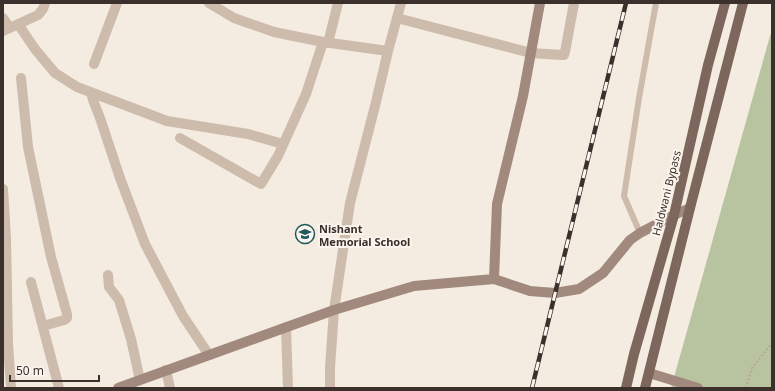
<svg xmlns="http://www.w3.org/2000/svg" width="775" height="391" font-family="'Noto Sans',sans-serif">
	<rect width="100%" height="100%" fill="#f4ebe1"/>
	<path fill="#b8c4a0" d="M 772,29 L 772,388 L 671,388 Z"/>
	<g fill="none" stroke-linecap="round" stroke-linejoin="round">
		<path stroke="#b9a596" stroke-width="2" stroke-dasharray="2 2" stroke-linecap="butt" d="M 746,388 L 752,368 L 772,343"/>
		<path stroke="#cdbbac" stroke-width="6" d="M 640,233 L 624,196 L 639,98 L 656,3"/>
		<path stroke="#cdbbac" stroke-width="10" d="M 209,3 L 234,18 L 274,32 L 323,42 L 388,51
			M 3,18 L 10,28
			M 397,18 L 531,53 L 562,55 L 564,55 L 565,52 L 574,3
			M 18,24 L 35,49 L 55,73 L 77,87 L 167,121 L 248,134 L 283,144
			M 3,31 L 38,15 L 43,9 L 45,3
			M 328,43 L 338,3
			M 94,64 L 117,3
			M 21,78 L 28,147 L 51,257 L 67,314 L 67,318 L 64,320 L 43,326
			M 91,92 L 93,100 L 100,118 L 120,178 L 145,244 L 183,316 L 209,355
			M 180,138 L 261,184 L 278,156 L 306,94 L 323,42
			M 3,189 L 6,239 L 8,344 L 11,388
			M 108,275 L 109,287 L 119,300 L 131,339 L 140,380
			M 31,282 L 59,388
			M 286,327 L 288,388
			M 166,370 L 170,388
			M 330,388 L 330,368 L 334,310 L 350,203 L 376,102 L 388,51 L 401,3"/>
		<path stroke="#a18a7d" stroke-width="10" d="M 494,279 L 497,204 L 523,96 L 540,3
			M 649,373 L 698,388
			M 118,388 L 334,310 L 414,286 L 494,279 L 530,291 L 555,293 L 579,289 L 603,273 L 630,240 L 640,233 L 674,215 L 690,208"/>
		<path stroke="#7d675c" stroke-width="10" d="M 626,388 L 634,354 L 674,215 L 708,65 L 725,3
			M 645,388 L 690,208 L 743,3"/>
		<defs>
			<path id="rail" d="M 532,388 L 626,3"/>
		</defs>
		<use href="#rail" stroke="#3b302b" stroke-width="4.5"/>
		<use href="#rail" stroke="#fbf5ee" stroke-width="3" stroke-dasharray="9" stroke-linecap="butt"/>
	</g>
	<defs>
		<symbol id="school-ring" viewBox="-11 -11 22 22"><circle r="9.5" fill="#fbf5ee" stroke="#1f5a5e" stroke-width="1.5"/><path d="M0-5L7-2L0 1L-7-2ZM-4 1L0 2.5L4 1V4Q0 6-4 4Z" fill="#1f5a5e"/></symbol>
	</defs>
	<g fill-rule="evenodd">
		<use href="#school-ring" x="294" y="223" width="22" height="22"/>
	</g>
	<g text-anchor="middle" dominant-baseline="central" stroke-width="4" stroke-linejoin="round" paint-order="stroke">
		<g font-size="11" fill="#3b302b" stroke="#fbf5ee">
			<text transform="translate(666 193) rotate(-76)">Haldwani Bypass</text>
		</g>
		<g font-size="11" font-weight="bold" fill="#3b302b" stroke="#fbf5ee" text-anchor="start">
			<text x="319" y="228">Nishant<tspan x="319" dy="13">Memorial School</tspan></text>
		</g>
	</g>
	<rect width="775" height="391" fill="none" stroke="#3b302b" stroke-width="8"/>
	<path d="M10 375v6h89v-6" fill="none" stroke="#3b302b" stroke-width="2"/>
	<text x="16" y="375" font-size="12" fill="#3b302b" stroke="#fbf5ee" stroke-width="3" paint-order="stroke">50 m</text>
</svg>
